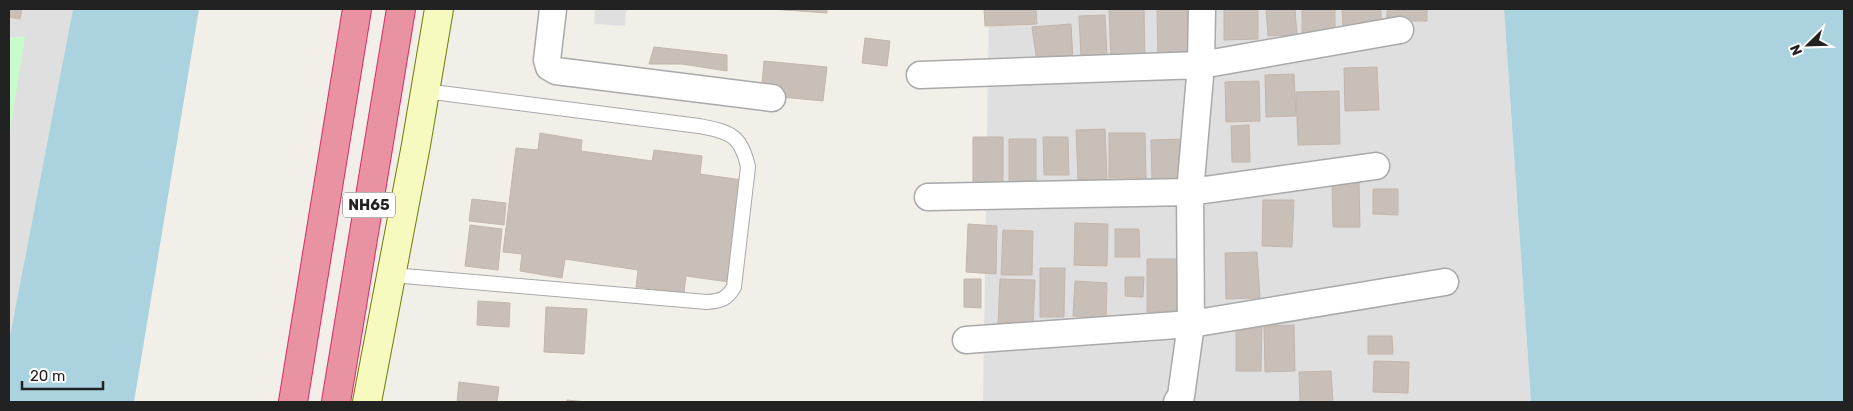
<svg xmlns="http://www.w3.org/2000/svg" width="1853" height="411" font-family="Rubik,sans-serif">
	<rect width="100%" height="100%" fill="#f2efe9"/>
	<path fill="#e0dfdf" d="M 9,9 L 73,9 L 9,341 Z
		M 595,9 L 626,9 L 625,26 L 594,24 Z
		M 989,9 L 1504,9 L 1531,402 L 983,402 Z"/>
	<path fill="#c8facc" d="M 9,37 L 25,37 L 9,139 Z"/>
	<path fill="#aad3df" d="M 73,9 L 199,9 L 134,402 L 9,402 L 9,341 Z
		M 1504,9 L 1844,9 L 1844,402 L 1531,402 Z"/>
	<path fill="#c7bfb8" stroke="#c4b6ab" d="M 9,9 L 22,9 L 20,19 L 9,17 Z
		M 770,9 L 827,9 L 827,13 Z
		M 984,9 L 1036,9 L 1037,24 L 985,26 Z
		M 1109,9 L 1144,9 L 1145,62 L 1111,63 Z
		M 1157,9 L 1189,9 L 1190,61 L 1158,62 Z
		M 1224,9 L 1258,9 L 1258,39 L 1224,40 Z
		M 1266,9 L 1295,9 L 1297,35 L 1268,36 Z
		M 1302,9 L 1335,9 L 1335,33 L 1302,33 Z
		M 1342,9 L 1381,9 L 1381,26 L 1343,27 Z
		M 1387,9 L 1427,9 L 1427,21 L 1387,21 Z
		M 1105,15 L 1107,56 L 1081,57 L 1079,16 Z
		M 1071,24 L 1073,61 L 1037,63 L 1032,27 Z
		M 865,38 L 890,41 L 887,66 L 862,63 Z
		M 654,47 L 727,55 L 727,71 L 682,64 L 649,64 Z
		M 764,61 L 827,67 L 823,101 L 761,95 Z
		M 1377,67 L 1379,110 L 1345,111 L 1344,68 Z
		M 1294,74 L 1296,116 L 1266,117 L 1265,75 Z
		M 1259,81 L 1260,121 L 1226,122 L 1225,82 Z
		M 1339,91 L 1340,144 L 1298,145 L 1296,92 Z
		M 1249,125 L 1250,162 L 1232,162 L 1231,126 Z
		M 1105,129 L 1107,179 L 1078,180 L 1076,130 Z
		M 540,133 L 582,140 L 581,151 L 652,161 L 654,150 L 702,156 L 700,174 L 742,180 L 729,282 L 686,276 L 684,293 L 636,287 L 638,270 L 565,259 L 562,278 L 520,271 L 522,254 L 503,252 L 516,148 L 538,150 Z
		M 1109,133 L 1145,133 L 1146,178 L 1109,178 Z
		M 973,137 L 1003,137 L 1003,188 L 973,188 Z
		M 1043,137 L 1068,137 L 1069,175 L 1044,175 Z
		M 1009,139 L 1036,139 L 1036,184 L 1009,185 Z
		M 1183,139 L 1185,183 L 1152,183 L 1151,140 Z
		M 1359,182 L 1360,227 L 1333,227 L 1332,183 Z
		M 1373,189 L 1398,189 L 1398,215 L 1373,214 Z
		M 472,199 L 506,203 L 504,225 L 469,221 Z
		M 1263,200 L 1294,200 L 1292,247 L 1262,246 Z
		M 1075,223 L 1108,224 L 1107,266 L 1074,265 Z
		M 968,224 L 997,226 L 996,274 L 966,272 Z
		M 470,225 L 502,229 L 498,270 L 465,266 Z
		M 1115,229 L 1139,229 L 1140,257 L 1115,257 Z
		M 1003,230 L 1033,231 L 1032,275 L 1001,275 Z
		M 1257,252 L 1260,298 L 1226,299 L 1225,253 Z
		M 1147,259 L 1181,259 L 1182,312 L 1147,312 Z
		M 1040,268 L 1065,268 L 1064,317 L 1040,317 Z
		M 1125,277 L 1144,277 L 1143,297 L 1125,296 Z
		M 964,279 L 981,279 L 981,308 L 964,307 Z
		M 1000,279 L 1035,280 L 1033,326 L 998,325 Z
		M 1075,281 L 1107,283 L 1106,318 L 1073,316 Z
		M 478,301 L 510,303 L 509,327 L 477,325 Z
		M 546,307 L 587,309 L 584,354 L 544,352 Z
		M 1236,323 L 1262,323 L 1261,371 L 1236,371 Z
		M 1294,325 L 1295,371 L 1265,372 L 1264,326 Z
		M 1368,336 L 1392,336 L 1393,354 L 1368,354 Z
		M 1374,361 L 1409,362 L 1408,393 L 1373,392 Z
		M 1331,371 L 1333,402 L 1300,402 L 1299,372 Z
		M 459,382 L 499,387 L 497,402 L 457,402 Z
		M 567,400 L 587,402 L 566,402 Z"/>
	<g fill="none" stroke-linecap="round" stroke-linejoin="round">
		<defs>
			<path id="lane" d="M 392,275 L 707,302 C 721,301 727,299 734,287 L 748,167 C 741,134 729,132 699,126 L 425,91"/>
			<path id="street" d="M 553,9 L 547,60 L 549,67 L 556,71 L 772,98
				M 920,75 L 1201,65 L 1400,30
				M 928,197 L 1190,192 L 1376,166
				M 966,340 L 1191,324 L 1445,282
				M 1177,402 L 1181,396 L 1191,324 L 1190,192 L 1201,65 L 1202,9"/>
			<path id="secondary" d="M 367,402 L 416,145 L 439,9"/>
			<path id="highway" d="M 293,402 L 357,9
				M 336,402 L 401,9"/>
		</defs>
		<use href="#lane" stroke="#a9a9a9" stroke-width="16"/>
		<use href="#street" stroke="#a9a9a9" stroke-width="29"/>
		<use href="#secondary" stroke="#707d05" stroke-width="30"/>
		<use href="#highway" stroke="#dc2a67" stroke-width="30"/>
		<use href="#lane" stroke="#fff" stroke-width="14"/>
		<use href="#street" stroke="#fff" stroke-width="26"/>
		<use href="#secondary" stroke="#f7fabf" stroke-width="28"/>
		<use href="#highway" stroke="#e892a2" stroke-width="28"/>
	</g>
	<g text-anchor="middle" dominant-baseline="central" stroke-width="4" stroke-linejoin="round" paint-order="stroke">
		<rect fill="#fff" stroke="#646464" stroke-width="1" x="343" y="192.5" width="52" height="25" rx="4"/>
		<g font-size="15" font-weight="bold" fill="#222">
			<text x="369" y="205">NH65</text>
		</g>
	</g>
	<rect width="1853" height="411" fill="none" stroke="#222222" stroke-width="20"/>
	<g transform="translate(1808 45) rotate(247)" stroke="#ffffff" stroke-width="4" paint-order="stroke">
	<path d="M0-4L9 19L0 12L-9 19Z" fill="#222222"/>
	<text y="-8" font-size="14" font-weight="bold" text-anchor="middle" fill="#222222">N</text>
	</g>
	<path d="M22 381v8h81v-8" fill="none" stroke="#222222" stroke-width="2.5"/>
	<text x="30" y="381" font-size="15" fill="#222222" stroke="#ffffff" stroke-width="4" paint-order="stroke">20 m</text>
</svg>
